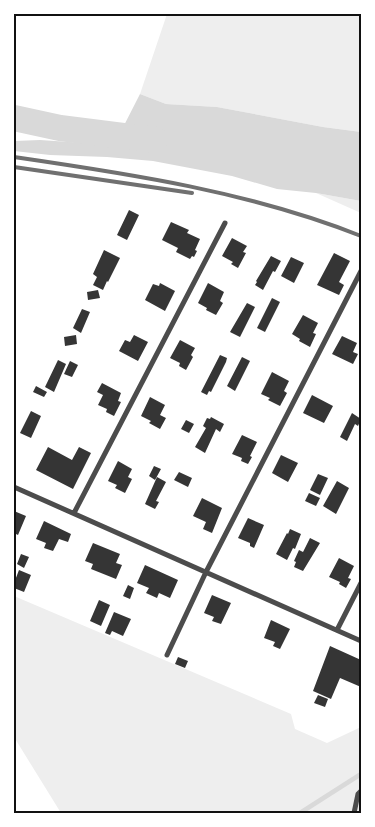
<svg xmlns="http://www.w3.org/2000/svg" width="375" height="827" font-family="'Golos Text',sans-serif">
	<rect width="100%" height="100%" fill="#fff"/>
	<path fill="#eee" d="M 167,14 L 361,14 L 361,132 L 323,127 L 217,107 L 166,104 L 140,94 Z
		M 316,193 L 361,201 L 361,213 Z
		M 14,596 L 291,714 L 295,729 L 327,743 L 361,727 L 361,813 L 61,813 L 14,737 Z"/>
	<path fill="#d9d9d9" d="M 140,94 L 166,104 L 217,107 L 323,127 L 361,132 L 361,201 L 316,193 L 277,189 L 232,176 L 153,161 L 107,157 L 50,155 L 14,151 L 14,141 L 40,140 L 114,145 Z"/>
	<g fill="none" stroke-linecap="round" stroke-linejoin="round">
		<path stroke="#d9d9d9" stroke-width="4.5" d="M 300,813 L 361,774"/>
		<path stroke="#d9d9d9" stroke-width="26" d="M 14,118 L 60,128 L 155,140"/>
	</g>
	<path fill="#353535" d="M 129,210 L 139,215 L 127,240 L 117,235 Z
		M 171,222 L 189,230 L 187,233 L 200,239 L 195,250 L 197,251 L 194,257 L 192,256 L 190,259 L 176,252 L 178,248 L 162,240 Z
		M 232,238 L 247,246 L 243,252 L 246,253 L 238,268 L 231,264 L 233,262 L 222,256 Z
		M 104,250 L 120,258 L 108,282 L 107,281 L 103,290 L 93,285 L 97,277 L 93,274 Z
		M 334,253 L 350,261 L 339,282 L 344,285 L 339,295 L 317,285 Z
		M 271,256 L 281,261 L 275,272 L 273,271 L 263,290 L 255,285 L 257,282 L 256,281 Z
		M 291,257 L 304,263 L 294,283 L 281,276 Z
		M 160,283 L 175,291 L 165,311 L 145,300 L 153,284 L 159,286 Z
		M 208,283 L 224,292 L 220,301 L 223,303 L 216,315 L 206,310 L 207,308 L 198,303 Z
		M 98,290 L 100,298 L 88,300 L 87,292 Z
		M 272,298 L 280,302 L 265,332 L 257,328 Z
		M 247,303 L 255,307 L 240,337 L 230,332 Z
		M 82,309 L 90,312 L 81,333 L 73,328 Z
		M 303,315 L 318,323 L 313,333 L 316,334 L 310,347 L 299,341 L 300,339 L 292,334 Z
		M 76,335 L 77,344 L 65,346 L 64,337 Z
		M 134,335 L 148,342 L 138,361 L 119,351 L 125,340 L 130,342 Z
		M 342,336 L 357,343 L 353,352 L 358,354 L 353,364 L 332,354 Z
		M 180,340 L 195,348 L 191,355 L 193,357 L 186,370 L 179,366 L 180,363 L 170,358 Z
		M 220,355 L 227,358 L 226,362 L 211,392 L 209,391 L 207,395 L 201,392 Z
		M 242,357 L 250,361 L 235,391 L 227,386 Z
		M 58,360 L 66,364 L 54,392 L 45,387 Z
		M 70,361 L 78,365 L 72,377 L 64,374 Z
		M 272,372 L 289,381 L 284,391 L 287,393 L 280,406 L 268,400 L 270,398 L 261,394 Z
		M 102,383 L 121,393 L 118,401 L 121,402 L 114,416 L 106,412 L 107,409 L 98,405 L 103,395 L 97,392 Z
		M 36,386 L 47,392 L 44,397 L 33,392 Z
		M 312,395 L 333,406 L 324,423 L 303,413 Z
		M 150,397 L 165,405 L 160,415 L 166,418 L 160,429 L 149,423 L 151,421 L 141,416 Z
		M 31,411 L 41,416 L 31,438 L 20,433 Z
		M 352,413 L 361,419 L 358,426 L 355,424 L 347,441 L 340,437 Z
		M 211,417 L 224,424 L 220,432 L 216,429 L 205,453 L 195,447 L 206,428 L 203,426 L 207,418 L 210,419 Z
		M 186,420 L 194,424 L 189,433 L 181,429 Z
		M 242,435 L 257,442 L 250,456 L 252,457 L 248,464 L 241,461 L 242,458 L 232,454 Z
		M 48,447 L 72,460 L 79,447 L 91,453 L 73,489 L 36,470 Z
		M 281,455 L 298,463 L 288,482 L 272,473 Z
		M 118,461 L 132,469 L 128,477 L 132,479 L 125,493 L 115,488 L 117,485 L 108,481 Z
		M 154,466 L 161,469 L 155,480 L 149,476 Z
		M 179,472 L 192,478 L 188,487 L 174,480 Z
		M 318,474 L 328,478 L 320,495 L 310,490 Z
		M 157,477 L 166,482 L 156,501 L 159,502 L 155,509 L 145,504 Z
		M 337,481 L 349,488 L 336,514 L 323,506 Z
		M 309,493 L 320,498 L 316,506 L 305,501 Z
		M 202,498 L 222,508 L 212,533 L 203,529 L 206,522 L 193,516 Z
		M 14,511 L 26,516 L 18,535 L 14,533 Z
		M 248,518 L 264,525 L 254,548 L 250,546 L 250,543 L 238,538 Z
		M 44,521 L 71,534 L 68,542 L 59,539 L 53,551 L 44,548 L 46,543 L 36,539 Z
		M 290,529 L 301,534 L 295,549 L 293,548 L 287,560 L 276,554 L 287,533 L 288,534 Z
		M 310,538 L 320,543 L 303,571 L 294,567 L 296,562 L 294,561 L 299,550 L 303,552 Z
		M 93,543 L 120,554 L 116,563 L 122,565 L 116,579 L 91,569 L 93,564 L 85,561 Z
		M 21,554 L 29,557 L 24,568 L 17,564 Z
		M 339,558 L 354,566 L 348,578 L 351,579 L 346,588 L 339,584 L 340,582 L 329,577 Z
		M 145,565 L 178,580 L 170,598 L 159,593 L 157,598 L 146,593 L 149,588 L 137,583 Z
		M 19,570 L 31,575 L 24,592 L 14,588 L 14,583 Z
		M 128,585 L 134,588 L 130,599 L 123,596 Z
		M 212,595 L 231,603 L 221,624 L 212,621 L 214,617 L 204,613 Z
		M 99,600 L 110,605 L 101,626 L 90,621 Z
		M 114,612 L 131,619 L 123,636 L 112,631 L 110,635 L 105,633 Z
		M 271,620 L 290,629 L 280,649 L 273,646 L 275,642 L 264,638 Z
		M 330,646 L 361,660 L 361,687 L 340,678 L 331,699 L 313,691 Z
		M 178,657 L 188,661 L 185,668 L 175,664 Z
		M 318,695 L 328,699 L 325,707 L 314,703 Z"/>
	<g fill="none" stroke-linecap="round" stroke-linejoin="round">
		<path stroke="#4c4c4c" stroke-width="5" d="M 14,487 L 361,641
			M 74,513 L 225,223
			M 337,630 L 361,583
			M 167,655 L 206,572 L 361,271
			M 354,813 L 358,794 L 361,791"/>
		<path stroke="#707070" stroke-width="4" d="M 14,157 C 131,174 250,192 361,236
			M 14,167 L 192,193"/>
	</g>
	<rect width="375" height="827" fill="none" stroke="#ffffff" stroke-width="30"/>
	<rect x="15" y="15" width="345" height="797" fill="none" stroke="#111" stroke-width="2"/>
</svg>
